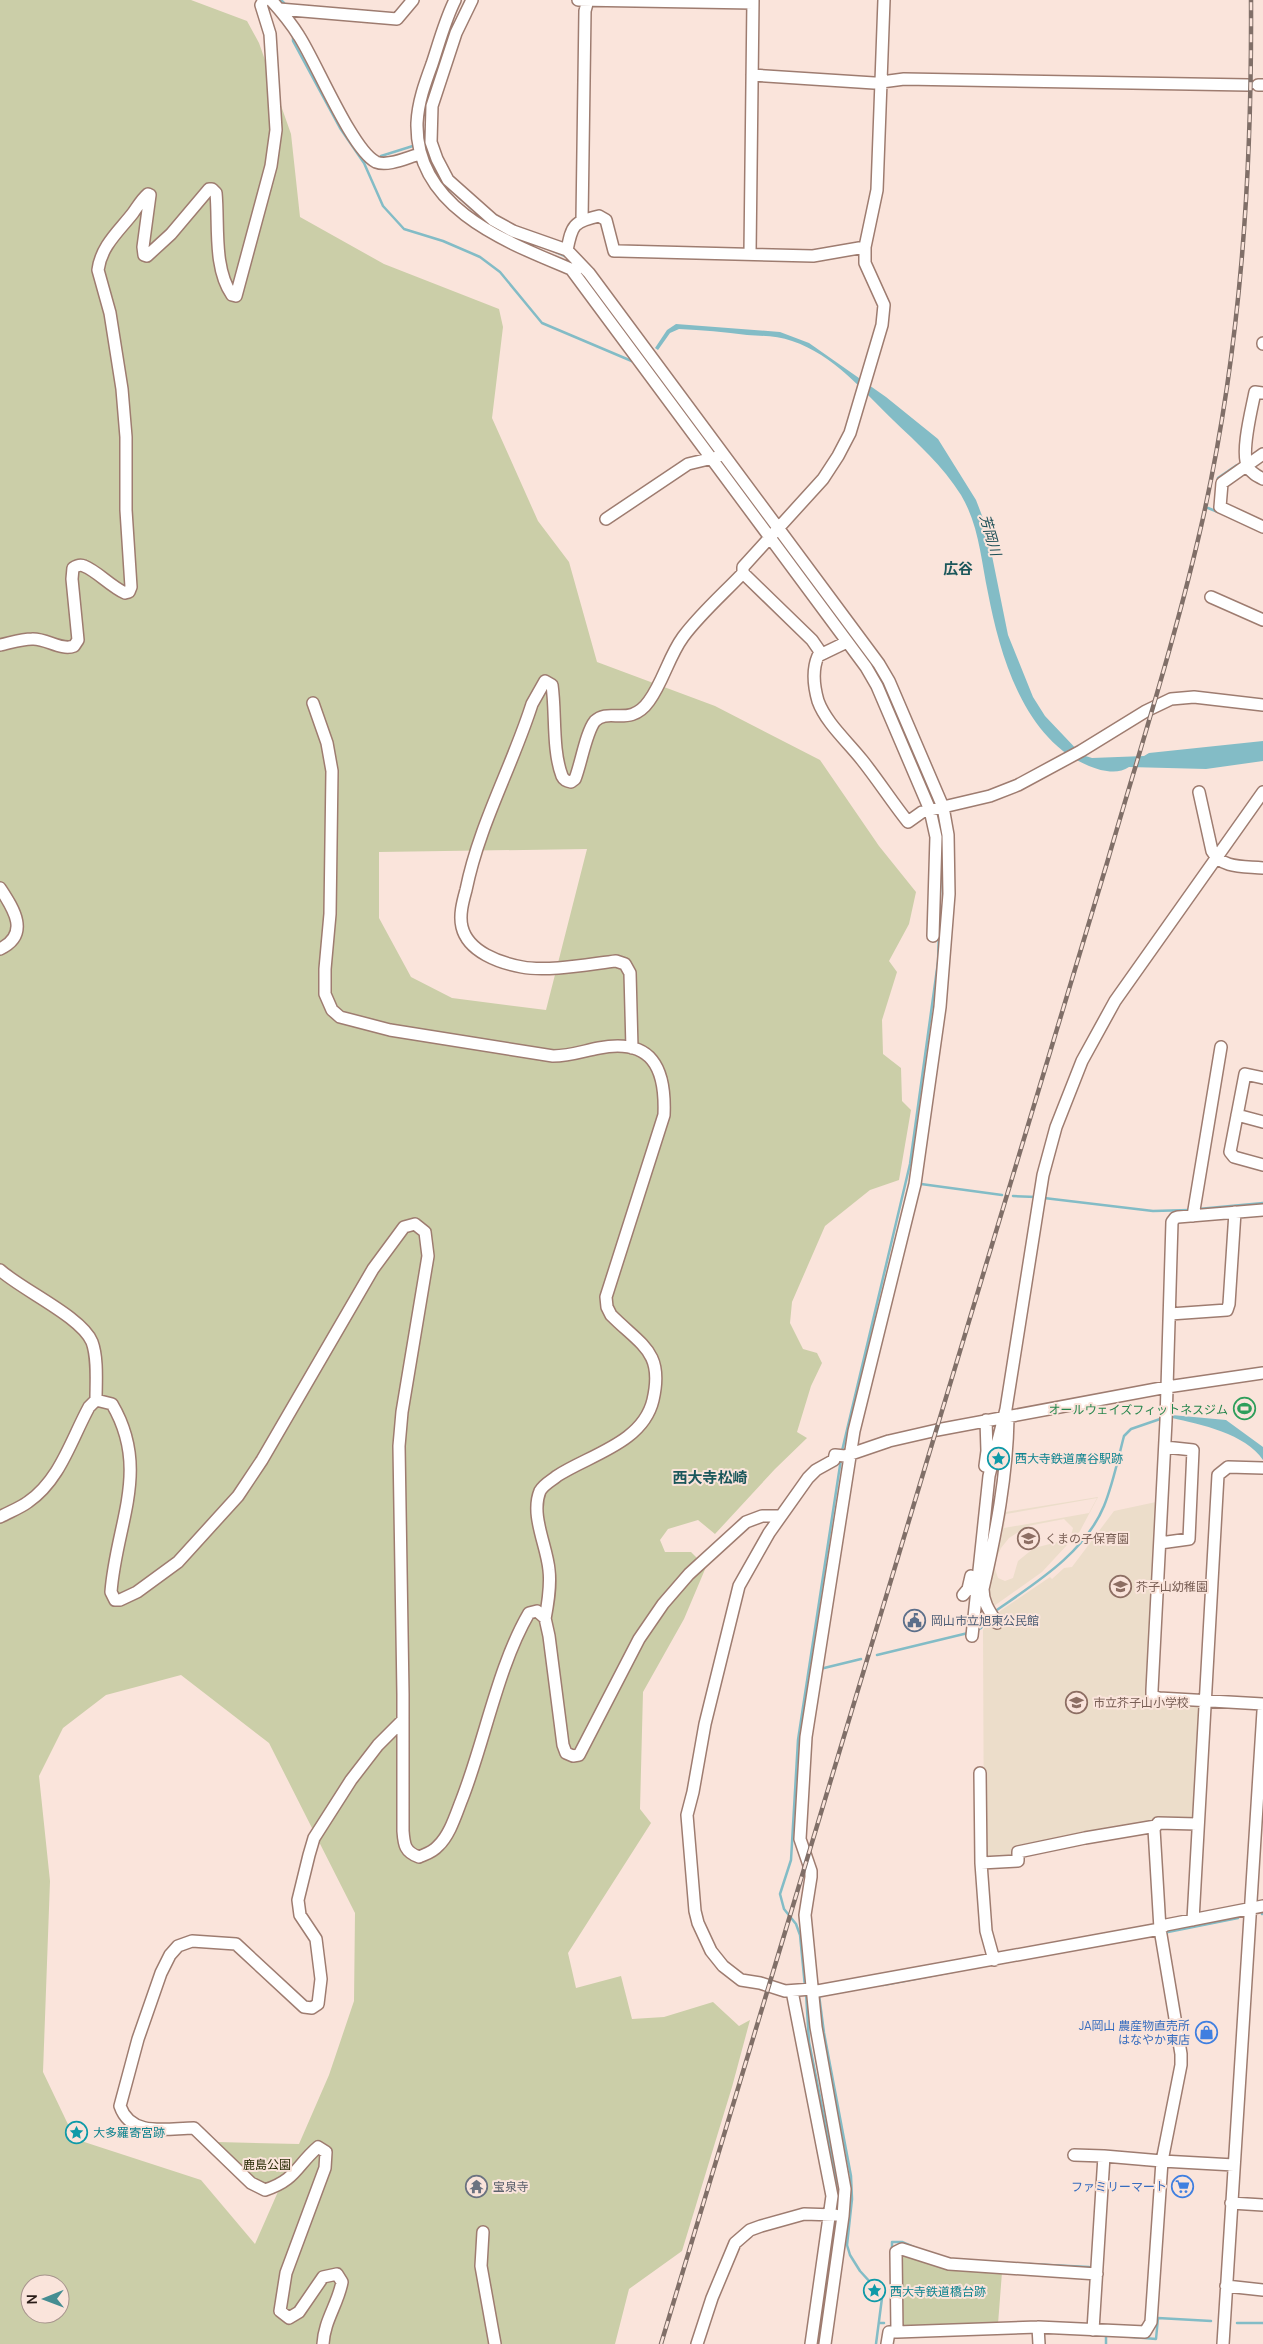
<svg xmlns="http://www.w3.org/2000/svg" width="1263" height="2344" font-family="Manrope,'Noto Sans JP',sans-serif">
	<rect width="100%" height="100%" fill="#fae4db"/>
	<path fill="#ecddca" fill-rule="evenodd" d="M 1098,1497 L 1080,1531 L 1042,1572 L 994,1606 L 989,1596 L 989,1590 L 1005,1512 ZM 1097,1498 L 1089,1513 L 1004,1528 L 1006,1514 ZM 1064,1519 L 1073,1528 L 1070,1539 L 1034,1548 L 1018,1561 L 1013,1578 L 1005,1581 L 998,1578 L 995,1569 L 996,1559 L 1001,1548 L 1009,1538 L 1028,1526 Z
		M 1156,1502 L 1147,1700 L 1197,1704 L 1200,1708 L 1194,1814 L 1189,1819 L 1157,1817 L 1146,1824 L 1074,1837 L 1015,1859 L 984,1860 L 983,1630 L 989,1620 L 1003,1609 L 1050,1577 L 1052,1579 L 1064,1568 L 1072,1567 L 1114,1511 Z"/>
	<path fill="#cbcea8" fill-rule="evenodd" d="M 0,0 L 191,0 L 247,21 L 259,43 L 291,134 L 300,217 L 384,264 L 499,309 L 503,327 L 492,418 L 538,521 L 569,562 L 597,662 L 715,706 L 820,760 L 879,846 L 916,892 L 909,924 L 889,961 L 897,972 L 882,1020 L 883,1054 L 901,1068 L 902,1101 L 911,1110 L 899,1180 L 870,1190 L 825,1226 L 792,1302 L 790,1323 L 803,1349 L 817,1353 L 822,1363 L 811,1386 L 797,1432 L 807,1438 L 775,1469 L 715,1534 L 698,1520 L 668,1529 L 660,1540 L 665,1552 L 691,1552 L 706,1567 L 684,1619 L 643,1692 L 640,1809 L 651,1823 L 568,1953 L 576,1988 L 621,1976 L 632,2019 L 664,2017 L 713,2002 L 739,2026 L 750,2020 L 732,2087 L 682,2251 L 629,2289 L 615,2344 L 0,2344 ZM 587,849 L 546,1010 L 452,998 L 411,977 L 379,918 L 379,852 ZM 181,1675 L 269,1743 L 355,1913 L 354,2001 L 329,2075 L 299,2144 L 217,2142 L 250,2179 L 267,2185 L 284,2178 L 255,2244 L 201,2180 L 75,2139 L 43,2072 L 50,1881 L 39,1776 L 63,1728 L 106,1695 ZM 30,2284 L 60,2284 L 60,2314 L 30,2314 Z
		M 905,2253 L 1002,2272 L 998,2324 L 907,2328 L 901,2323 L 901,2258 Z"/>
	<path fill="#83bcc6" d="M 676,324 L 780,332 L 809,343 L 886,397 L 938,439 L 976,500 L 986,526 L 1008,635 L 1033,697 L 1045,716 L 1082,755 L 1092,758 L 1144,756 L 1149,753 L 1263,741 L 1263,761 L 1206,769 L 1129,767 C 1118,775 1101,771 1089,766 C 1024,739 1000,656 988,593 C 981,560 979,525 961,495 C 943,466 917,443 893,420 C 862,390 834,355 792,341 C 778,336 762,336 747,335 C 725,332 702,330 679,329 L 670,333 L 658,350 L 655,348 L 667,330 Z
		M 1172,1415 L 1226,1420 L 1263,1447 L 1263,1460 C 1246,1434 1200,1424 1172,1418 Z"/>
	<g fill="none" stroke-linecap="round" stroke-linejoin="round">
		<path stroke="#83bcc6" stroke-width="2.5" d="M 281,0 L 284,3
			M 457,19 L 466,0
			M 293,37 L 293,41 L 340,128 L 364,163 L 366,161
			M 426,126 L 427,112
			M 381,156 L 416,145
			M 364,163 L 383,206 L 404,229 L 443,241 L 480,257 L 500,272 L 542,323 L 634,362
			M 450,189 L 472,209
			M 549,249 L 567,257
			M 646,361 L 716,455
			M 1217,489 L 1218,478 L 1237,465
			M 1208,508 L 1218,512
			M 839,622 L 878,673 L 932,802
			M 921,1184 L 1002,1195
			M 1013,1196 L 1036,1197
			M 1044,1198 L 1153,1211 L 1190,1210
			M 1198,1209 L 1263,1203
			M 842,1451 L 910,1164 L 938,962 L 941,862
			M 994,1612 C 1034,1584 1084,1554 1104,1506 C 1113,1484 1118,1459 1124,1436 L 1131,1429 L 1163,1418
			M 976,1631 L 981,1628 L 989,1615
			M 877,1655 L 968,1633
			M 820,1669 L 861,1659
			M 1262,1914 L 1263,1913
			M 1163,1933 L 1238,1918
			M 883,1985 L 952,1972
			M 805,1987 L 800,1935 L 796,1924 L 784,1909 L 780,1894 L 791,1860 L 798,1740 L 841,1459
			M 806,1993 L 809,2042 L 836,2177 L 837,2212
			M 819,1995 L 824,2033 L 851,2176 L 852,2199 L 847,2245 L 850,2255 L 860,2271 L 881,2294 L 882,2298 L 876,2344
			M 892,2251 L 892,2242 L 902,2242 L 916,2248
			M 1029,2264 L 1089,2267
			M 879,2323 L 884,2323
			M 1237,2323 L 1263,2323
			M 1103,2335 L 1106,2336 L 1106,2344
			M 1120,2336 L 1156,2339 L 1158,2318 L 1211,2321
			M 817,2344 L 837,2217"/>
		<defs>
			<path id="minor" d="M 271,0 C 281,11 291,23 299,36 C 316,62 352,150 376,162 C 388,167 408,157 420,154
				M 455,0 C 445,20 439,43 432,64 C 425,83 418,102 417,123 C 415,208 506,242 571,269 L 577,269
				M 472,0 L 456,33 L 432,106 L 431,142 L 437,159 L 448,180 L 493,220 L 513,231 L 567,250 L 589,273 L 879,664 L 889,681 L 943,807 L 948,835 L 949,894 L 940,1007 L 915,1184 L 854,1431 L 806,1737 L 800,1839 L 811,1871 L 811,1877 L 805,1915 L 816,2027 L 845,2189 L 843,2216 L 825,2344
				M 578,0 L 753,3
				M 279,9 L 397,19 L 413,0
				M 752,75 L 874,83 L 904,79 L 1248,85
				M 1258,85 L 1263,85
				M 582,220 L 585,11 L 588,0
				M 567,250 C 572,225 573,222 599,216 L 606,220 L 614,251 L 619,251 L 813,256 L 865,247
				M 750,253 L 753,0
				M 571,269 L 866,667 L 877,686 L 930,810 L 936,837 L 933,936
				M 1263,343 L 1263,344
				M 1263,393 L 1255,392 C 1252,408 1240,453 1248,467 C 1251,473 1257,476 1263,479
				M 1263,454 L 1222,483 L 1220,507 L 1263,527
				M 606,519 L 688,464 L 717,457
				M 1211,597 L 1263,620
				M 847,642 L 818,656 C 812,670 814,687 818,701 C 826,723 848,742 862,760 C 878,780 892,802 908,822 L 922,812 L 990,796 L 1018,785 L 1081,751 L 1146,711 L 1171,699 L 1194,697 L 1263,705
				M 0,645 C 10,643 21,639 32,639 C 46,638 61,651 74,646 L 78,640 L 72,579 L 73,568 C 76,566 80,564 84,566 C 97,571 110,586 125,593 L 129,592 L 131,587 L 126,510 L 126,437 L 122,389 L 110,313 L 98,270 C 101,246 119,231 133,213 C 138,206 142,199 148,194 L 150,195 L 143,247 L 144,255 L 147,256 L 171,234 L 209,189 L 212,189 L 216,193 C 219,224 213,268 232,295 L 236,296 L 271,166 L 276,130 L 270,34 L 261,5 L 264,0
				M 821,653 L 812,640 L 743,573 L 743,567 L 823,479 L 838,456 L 850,433 L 882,325 L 884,305 L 865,263 L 865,247 L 877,190 L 884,0
				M 313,703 L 327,743 L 332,771 L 330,914 L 325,969 L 325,994 L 332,1010 L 340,1017 L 390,1030 L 553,1056 C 570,1056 583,1051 599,1048 C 652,1038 666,1068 664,1115 L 606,1297 L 607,1307 L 611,1315 C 642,1346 664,1352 653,1400 C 643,1443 589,1455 557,1476 C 551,1481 544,1484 540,1491 C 530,1515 547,1546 549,1570 C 551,1586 548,1603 545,1619
				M 1199,792 L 1212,851 C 1222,869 1244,866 1263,868
				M 0,888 C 13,908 31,934 0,949
				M 632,1048 L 630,973 L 625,964 L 616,961 C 590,964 547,972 522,967 C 500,963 468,952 462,927 C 459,915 463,901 466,890 C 479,825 512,767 532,704 L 545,681 L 552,685 C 556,712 552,750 562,776 C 564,780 566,781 571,782 L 575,779 C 581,764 586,732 595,721 C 609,707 630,728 649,701 C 663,682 669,656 683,637 C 700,614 723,594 743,573
				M 1263,1078 L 1245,1074 L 1230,1152 L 1234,1157 L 1263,1165
				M 1237,1115 L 1263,1122
				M 1263,1210 L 1178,1217 L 1175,1218 L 1172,1222 L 1166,1421 L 1152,1690 L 1152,1696 L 1159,1698 L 1263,1704
				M 1193,1216 L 1221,1047
				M 0,1270 C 22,1290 82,1317 92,1342 C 98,1358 96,1383 96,1400 L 89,1407 C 71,1440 60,1480 28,1502 C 20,1508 9,1512 0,1517
				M 1170,1314 L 1227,1310 L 1229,1304 L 1235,1212
				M 96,1400 L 112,1404 C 151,1470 116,1524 111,1592 L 115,1600 L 120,1600 L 137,1592 L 178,1562 L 238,1496 L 262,1460 L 373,1269 L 404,1227 L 415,1224 L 425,1232 L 428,1256 L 402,1412 L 399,1446 L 403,1694 L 403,1831 C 404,1845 405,1852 419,1857 C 426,1854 433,1852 438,1846 C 450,1835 456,1814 462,1799 C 485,1740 498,1666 529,1613 L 537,1611 L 545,1618 L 549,1636 L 563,1745 L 566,1753 L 573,1756 L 579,1755 L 639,1639 L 663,1604 L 689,1574 L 746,1522 L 762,1516 L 781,1516
				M 985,1466 L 987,1451 L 986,1420
				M 1160,1543 L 1189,1539 L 1193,1450 L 1165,1447
				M 963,1595 L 968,1589 L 971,1576
				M 997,1623 C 990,1612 983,1603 983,1589 C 996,1533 1007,1476 1008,1419
				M 972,1636 L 989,1476 L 1006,1409 L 1043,1175 L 1056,1127 L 1082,1061 L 1115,1001 L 1263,792
				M 980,1773 L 981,1863 L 986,1931 L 994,1960
				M 981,1863 L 1018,1861 L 1018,1852 L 1085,1838 L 1156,1826
				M 1193,1920 L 1218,1475 L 1228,1467 L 1263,1468
				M 812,1989 L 785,1991 L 760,1983 L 741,1980 L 723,1966 L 711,1951 L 698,1923 L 695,1911 L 687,1815 L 693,1792 L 705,1724 L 739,1586 L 769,1533 L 808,1478 L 816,1470 L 834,1460 L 835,1455 L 845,1456 L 889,1441 L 937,1430 L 1167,1387 L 1263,1373
				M 792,1991 L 832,2196 L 811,2344
				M 812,1992 L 1160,1929 L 1166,1925 L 1263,1906
				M 1074,2155 L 1104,2156
				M 1231,2203 L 1263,2205
				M 483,2232 L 481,2266 L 495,2344
				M 1226,2286 L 1263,2290
				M 1038,2327 L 1039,2344
				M 1093,2330 L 1104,2156 L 1162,2161 L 1181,2065 L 1181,2054 L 1160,1929 L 1154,1829 L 1158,1823 L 1197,1824
				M 897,2332 L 896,2252 L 902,2249 L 949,2264 L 1097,2274
				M 323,2344 C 324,2321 338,2304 342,2282 L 337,2274 L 323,2277 L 299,2312 L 289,2318 L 280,2311 L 286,2273 L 325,2168 L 326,2152 L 318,2147 C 296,2166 296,2180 265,2190 L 251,2183 L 194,2128 C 168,2128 131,2138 120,2106 L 138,2039 L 161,1973 L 170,1955 L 178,1946 L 192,1941 L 236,1944 L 304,2007 L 312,2008 L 318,2004 L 321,1979 L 316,1939 L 300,1915 L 298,1900 L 309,1855 L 314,1838 L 351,1780 L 378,1745 L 402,1721
				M 697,2344 L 712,2298 L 735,2243 L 750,2230 L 761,2226 L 804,2214 L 835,2215
				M 887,2344 L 889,2332 L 897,2332 L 1038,2327 L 1145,2332 L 1151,2322 L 1162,2161 L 1234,2165
				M 1223,2344 L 1263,1711"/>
		</defs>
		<use href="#minor" stroke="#9e7c70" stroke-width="14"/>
		<use href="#minor" stroke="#fff" stroke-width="11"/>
		<defs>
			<path id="rail" d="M 661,2344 L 1107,863 C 1140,749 1177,634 1203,518 C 1241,346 1252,175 1251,0"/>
		</defs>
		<use href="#rail" stroke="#806f68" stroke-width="4.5"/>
		<use href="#rail" stroke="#fae4db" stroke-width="2.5" stroke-dasharray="8" stroke-linecap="butt"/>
	</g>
	<defs>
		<symbol id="stadium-ring" viewBox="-11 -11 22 22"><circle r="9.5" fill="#fae4db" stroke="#2e9e5b" stroke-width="1.5"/><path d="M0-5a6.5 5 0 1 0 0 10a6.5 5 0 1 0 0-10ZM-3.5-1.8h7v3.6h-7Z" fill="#2e9e5b"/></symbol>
		<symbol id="sight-ring" viewBox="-11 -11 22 22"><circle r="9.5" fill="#fae4db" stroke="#0f9aa8" stroke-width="1.5"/><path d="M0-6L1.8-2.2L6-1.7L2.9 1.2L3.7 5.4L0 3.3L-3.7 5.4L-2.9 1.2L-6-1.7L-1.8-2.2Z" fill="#0f9aa8"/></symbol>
		<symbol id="school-ring" viewBox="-11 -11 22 22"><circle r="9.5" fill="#fae4db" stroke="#8d6e63" stroke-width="1.5"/><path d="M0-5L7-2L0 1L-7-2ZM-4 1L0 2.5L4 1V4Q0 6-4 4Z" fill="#8d6e63"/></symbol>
		<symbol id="civic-ring" viewBox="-11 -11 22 22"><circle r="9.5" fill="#fae4db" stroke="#5c6f8a" stroke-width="1.5"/><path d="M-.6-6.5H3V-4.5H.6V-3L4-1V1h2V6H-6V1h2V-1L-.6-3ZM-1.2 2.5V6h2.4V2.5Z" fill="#5c6f8a"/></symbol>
		<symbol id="shop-ring" viewBox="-11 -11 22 22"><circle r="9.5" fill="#fae4db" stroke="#3f7fe0" stroke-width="1.5"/><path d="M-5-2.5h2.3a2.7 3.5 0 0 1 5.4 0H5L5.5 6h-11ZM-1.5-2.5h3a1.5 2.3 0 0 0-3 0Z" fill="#3f7fe0"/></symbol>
		<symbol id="temple-ring" viewBox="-11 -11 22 22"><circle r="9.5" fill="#fae4db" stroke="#6b7280" stroke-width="1.5"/><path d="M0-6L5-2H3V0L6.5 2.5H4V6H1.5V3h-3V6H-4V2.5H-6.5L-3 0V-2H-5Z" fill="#6b7280"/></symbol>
		<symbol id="supermarket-ring" viewBox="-11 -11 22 22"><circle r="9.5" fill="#fae4db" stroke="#3f7fe0" stroke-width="1.5"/><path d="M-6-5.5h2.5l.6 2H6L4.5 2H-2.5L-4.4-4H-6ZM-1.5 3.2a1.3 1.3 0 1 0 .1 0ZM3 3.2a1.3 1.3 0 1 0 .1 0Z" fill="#3f7fe0"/></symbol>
	</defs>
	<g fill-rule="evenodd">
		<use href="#stadium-ring" x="1232" y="1396" width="25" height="25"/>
		<use href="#sight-ring" x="986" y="1446" width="25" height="25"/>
		<use href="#school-ring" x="1016" y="1526" width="25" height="25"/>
		<use href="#school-ring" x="1108" y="1574" width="25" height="25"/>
		<use href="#civic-ring" x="902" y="1608" width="25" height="25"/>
		<use href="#school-ring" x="1064" y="1690" width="25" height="25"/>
		<use href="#shop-ring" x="1194" y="2020" width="25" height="25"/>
		<use href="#sight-ring" x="64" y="2120" width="25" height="25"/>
		<use href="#temple-ring" x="464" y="2174" width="25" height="25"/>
		<use href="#supermarket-ring" x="1170" y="2174" width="25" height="25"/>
		<use href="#sight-ring" x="862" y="2278" width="25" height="25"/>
	</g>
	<g text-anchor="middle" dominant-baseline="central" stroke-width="4" stroke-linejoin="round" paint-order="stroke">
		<g font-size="12" fill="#27864d" stroke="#fae4db" text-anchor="end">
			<text x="1228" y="1409">オールウェイズフィットネスジム</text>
		</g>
		<g font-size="12" fill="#0d838f" stroke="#fae4db" text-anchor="start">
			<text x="1015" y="1458">西大寺鉄道廣谷駅跡</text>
			<text x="93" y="2132">大多羅寄宮跡</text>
			<text x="890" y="2291">西大寺鉄道橋台跡</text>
		</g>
		<g font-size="12" fill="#785e54" stroke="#fae4db" text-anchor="start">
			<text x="1045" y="1538">くまの子保育園</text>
			<text x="1136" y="1586">芥子山幼稚園</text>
			<text x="1093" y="1702">市立芥子山小学校</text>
		</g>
		<g font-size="12" fill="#4e5e75" stroke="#fae4db" text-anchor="start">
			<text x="931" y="1620">岡山市立旭東公民館</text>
		</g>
		<g font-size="12" fill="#366cbe" stroke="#fae4db" text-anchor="end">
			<text x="1190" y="2025">JA岡山 農産物直売所<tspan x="1190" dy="14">はなやか東店</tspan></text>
			<text x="1167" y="2186">ファミリーマート</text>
		</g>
		<g font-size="12" fill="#2a2c07" stroke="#fae4db">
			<text x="267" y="2164">鹿島公園</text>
		</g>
		<g font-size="12" fill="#5b616d" stroke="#fae4db" text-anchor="start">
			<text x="493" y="2186">宝泉寺</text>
		</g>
		<g font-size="14" font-style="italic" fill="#1a4d55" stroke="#fae4db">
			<text transform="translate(991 535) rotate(74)">芳岡川</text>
		</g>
		<g font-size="15" font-weight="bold" fill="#1b575b" stroke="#fae4db">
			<text x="958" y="568">広谷</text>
			<text x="710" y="1477">西大寺松崎</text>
		</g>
	</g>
	<g transform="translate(45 2299) rotate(269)"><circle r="24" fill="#fae4db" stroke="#a7948d"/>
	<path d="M0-4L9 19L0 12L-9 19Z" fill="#458d92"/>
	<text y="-8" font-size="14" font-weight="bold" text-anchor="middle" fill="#2a1d18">N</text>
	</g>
</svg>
